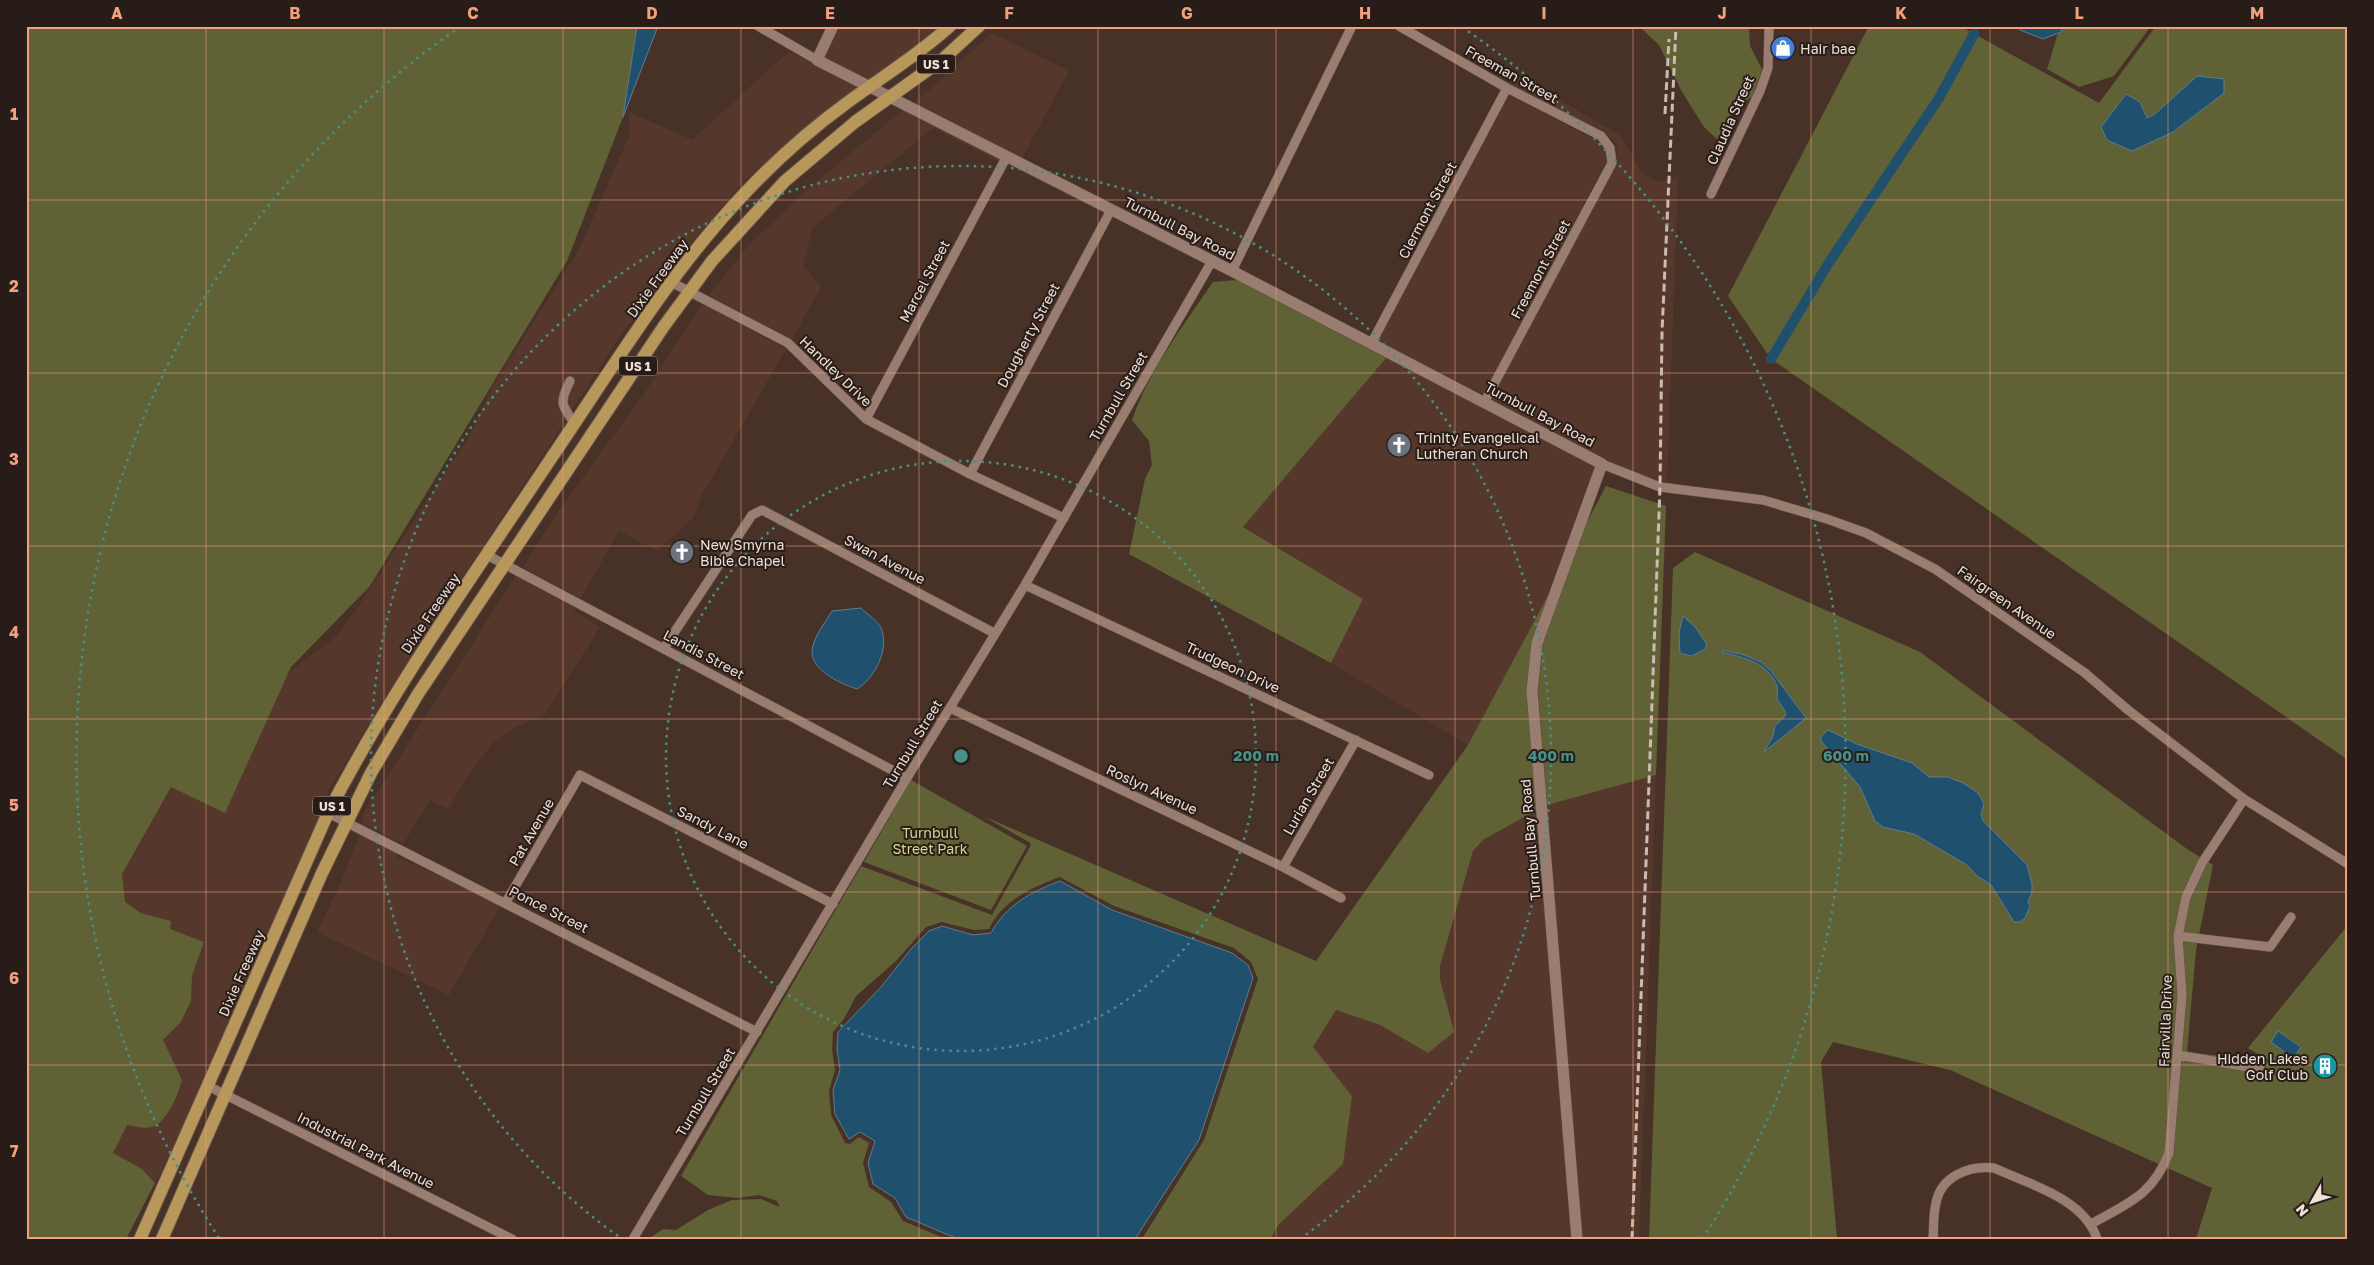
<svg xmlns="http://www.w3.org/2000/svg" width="2374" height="1265" font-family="'Golos Text',sans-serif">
	<rect width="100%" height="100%" fill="#483227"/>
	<path fill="#55382b" d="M 839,26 L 942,26 L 869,81 L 824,58 Z
		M 992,33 L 1069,71 L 1022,158 L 913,103 L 934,86 Z
		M 787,53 L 793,53 L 859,88 L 824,114 L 742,183 L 678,259 L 621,335 L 395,681 L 328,791 L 326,806 L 180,1136 L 155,1183 L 142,1169 L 112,1153 L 127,1125 L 146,1128 L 169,1054 L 163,1040 L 181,1022 L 191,1001 L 192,976 L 204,942 L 170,929 L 171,921 L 141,913 L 123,901 L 120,868 L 166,785 L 263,704 L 289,672 L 337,636 L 356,610 L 470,435 L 491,389 L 579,250 L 630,134 L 629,112 L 692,140 Z
		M 1515,72 L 1523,82 L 1558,99 L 1621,136 L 1642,173 L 1658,182 L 1678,176 L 1667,483 L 1641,475 L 1604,459 L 1492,399 L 1617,161 L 1617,149 L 1615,142 L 1604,132 L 1509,83 Z
		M 1509,96 L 1597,141 L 1605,151 L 1606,162 L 1483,394 L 1378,341 Z
		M 903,110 L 1000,159 L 998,161 L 933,128 L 813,227 L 803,265 L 821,287 L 792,339 L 709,295 L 749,245 L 810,187 Z
		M 702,304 L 786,349 L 700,498 L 694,517 L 657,551 L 619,531 L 581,598 L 523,567 L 558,512 L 648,388 Z
		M 1386,358 L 1482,406 L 1595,467 L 1552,588 L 1468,745 L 1331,663 L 1363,599 L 1243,527 Z
		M 516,576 L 576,608 L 574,611 L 600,627 L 544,716 L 517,726 L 492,744 L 470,773 L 448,809 L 430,800 L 403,844 L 362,823 L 363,814 Z
		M 1656,775 L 1639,1239 L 1583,1239 L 1547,805 Z
		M 1537,810 L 1572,1239 L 1270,1239 L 1352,1096 L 1313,1047 L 1336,1010 L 1380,1025 L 1428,1053 L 1453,1032 L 1440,979 L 1440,966 L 1473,851 L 1483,840 Z
		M 360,834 L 397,853 L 396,857 L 450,880 L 500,906 L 449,995 L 317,932 L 339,887 Z"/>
	<path fill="#606236" d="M 26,26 L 637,26 L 623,117 L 567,261 L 370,586 L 291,667 L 225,813 L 171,787 L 122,874 L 125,902 L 141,913 L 171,921 L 170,929 L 204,942 L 192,976 L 191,1001 L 181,1022 L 163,1040 L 182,1080 C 178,1094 168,1120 154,1126 C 146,1130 135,1126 127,1125 L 113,1153 L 142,1169 L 155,1183 L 126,1239 L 26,1239 Z
		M 1639,26 L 1749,26 L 1750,46 L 1762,69 L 1753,96 L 1733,110 L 1724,128 L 1721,143 L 1704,127 L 1682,92 L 1659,45 Z
		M 1869,26 L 1960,26 L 2099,103 L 2156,26 L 2348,26 L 2348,760 L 1771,359 L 1728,296 Z
		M 2064,26 L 2151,26 L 2114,76 L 2079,87 L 2047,69 L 2058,33 Z
		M 1237,280 L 1386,358 L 1243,527 L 1363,599 L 1331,663 L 1129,554 L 1145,479 L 1152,465 L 1149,441 L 1132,420 C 1150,369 1183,326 1213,282 Z
		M 1606,486 L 1666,506 L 1656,775 L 1547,805 L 1538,690 L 1543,643 L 1586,524 Z
		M 1695,552 L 1920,652 L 2187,849 L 2213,865 L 2196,950 L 2187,1052 L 2271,1062 L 2248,1048 L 2348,925 L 2348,1239 L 2196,1239 L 2212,1188 L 1950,1070 L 1833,1042 L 1821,1062 L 1837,1239 L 1649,1239 L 1673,568 Z
		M 1552,588 L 1532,643 L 1537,810 L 1483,840 L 1473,851 L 1440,966 L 1440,979 L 1454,1032 L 1428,1053 L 1380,1025 L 1336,1010 L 1313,1047 L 1352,1096 L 1343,1164 L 1279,1224 L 1270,1239 L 1142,1239 L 1204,1140 L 1258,979 L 1251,962 L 1234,948 L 1114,906 L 1060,877 C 1032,887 1002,901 989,929 L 974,930 L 942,922 L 926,927 L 896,961 L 856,996 L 844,1019 L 833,1032 L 832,1050 L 835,1070 L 829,1091 L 831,1115 L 845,1143 L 850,1144 L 859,1137 L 869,1143 L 863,1163 L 869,1187 L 891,1202 L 903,1221 L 946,1239 L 648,1239 L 663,1229 L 676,1230 L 708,1210 L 732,1200 L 761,1199 L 780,1207 L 777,1201 L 759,1195 L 738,1198 L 708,1195 L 681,1176 L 861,866 L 992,915 L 1031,845 L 1029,842 L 983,816 L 1316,961 L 1468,745 Z
		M 911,780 L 1027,846 L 991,910 L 864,862 Z"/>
	<path fill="#1f506d" stroke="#5e7c8d" d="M 637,26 L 658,26 L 623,117 Z
		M 2020,26 L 2064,26 L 2061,32 L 2043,39 L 2020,30 Z
		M 2197,76 L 2224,79 L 2224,93 L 2173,132 L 2132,151 L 2107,140 L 2101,127 L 2126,94 L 2140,102 L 2147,118 L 2155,114 Z
		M 861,608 C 867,614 878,621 881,628 C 890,648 875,678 857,689 C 842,684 814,672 812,654 C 811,640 825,623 832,611 Z
		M 1683,616 L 1696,628 L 1707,645 L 1704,650 L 1691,656 L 1680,653 L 1679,633 Z
		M 1722,650 L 1744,655 L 1761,662 L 1771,671 L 1806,718 L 1764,752 L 1773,736 L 1775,726 L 1786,715 C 1785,708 1779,704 1777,698 C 1777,694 1778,690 1777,686 C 1768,662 1744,658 1722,652 Z
		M 1828,730 L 1857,744 L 1912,763 L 1929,777 L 1948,777 L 1963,783 L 1978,793 L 1984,804 L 1981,814 L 1983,821 L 2027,865 L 2032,884 L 2032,892 L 2028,902 L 2030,906 L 2025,918 L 2020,922 L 2014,922 L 1991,885 L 1976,875 L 1967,865 L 1914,834 L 1883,827 L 1875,821 L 1860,787 L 1821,741 L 1821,736 Z
		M 1060,881 L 1112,910 L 1232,953 L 1248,965 L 1253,978 L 1199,1140 L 1135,1239 L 958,1239 L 906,1217 L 895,1198 L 873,1184 L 868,1163 L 875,1141 L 860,1132 L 849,1139 L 835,1114 L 833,1090 L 840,1070 L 837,1049 L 838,1032 L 881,987 L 911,949 L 929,931 L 942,926 L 973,935 L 991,933 C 1006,905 1031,892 1060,881 Z
		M 2278,1031 L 2301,1047 L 2293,1058 L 2271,1042 Z"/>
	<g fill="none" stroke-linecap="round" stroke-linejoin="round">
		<path stroke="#1f506d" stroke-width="10" d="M 1771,359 L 1828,264 L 1939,98 L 1974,34"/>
		<defs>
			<path id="minor" d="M 758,26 L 817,60
				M 1399,26 L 1507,88 L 1601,136 L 1610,148 L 1612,163 L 1485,401
				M 1711,194 L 1760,91 L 1768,68 L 1769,26
				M 1232,271 L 1352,26
				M 671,282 L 788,343 L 866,419 L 970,474 L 1064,518
				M 1371,344 L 1507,88
				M 570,381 C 559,403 561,404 575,424
				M 866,419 L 1007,156
				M 1602,464 L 1660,487 L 1763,500 L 1827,519 L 1866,533 L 1935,569 L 2085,673 L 2128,710 L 2244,799 L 2348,864
				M 970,474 L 1111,210
				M 487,555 L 907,778
				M 1025,585 L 1429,775
				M 664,648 L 752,515 L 762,510 L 994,633
				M 950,708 L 1283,867 L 1341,898
				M 328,813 L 757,1032
				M 1283,867 L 1356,740
				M 506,902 L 580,775 L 833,904
				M 2178,936 L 2270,947 L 2291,917
				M 2178,1055 L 2260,1069
				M 208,1086 L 512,1239
				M 2091,1224 C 2128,1203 2152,1196 2169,1153 L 2182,995 L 2178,936 L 2186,897 L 2202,863 L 2244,799
				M 633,1239 L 907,778 L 1025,585 L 1212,261
				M 1933,1239 C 1934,1227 1933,1215 1936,1203 C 1941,1176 1970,1165 1994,1168 C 2029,1184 2085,1199 2097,1239"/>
			<path id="tertiary" d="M 833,26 L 817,60 L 1232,271 L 1602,464 L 1537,643 L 1532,691 L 1577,1239"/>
			<path id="primary" d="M 140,1239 L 328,813 C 392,689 473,576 550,460 C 612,369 669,273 745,193 C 776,160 811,129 848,102 C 882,77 918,55 950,26
				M 162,1239 L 322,873 L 371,773 L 418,694 L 664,326 L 712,261 L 785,181 L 855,122 L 943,59 L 979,26"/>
		</defs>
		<use href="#minor" stroke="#645148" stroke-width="10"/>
		<use href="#tertiary" stroke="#645148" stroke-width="12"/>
		<use href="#primary" stroke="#645148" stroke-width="14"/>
		<use href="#minor" stroke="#987d70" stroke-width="9"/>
		<use href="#tertiary" stroke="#987d70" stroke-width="11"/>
		<use href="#primary" stroke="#b8975a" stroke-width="12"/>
		<path stroke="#cbbbb2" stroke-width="3" stroke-dasharray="8 4" stroke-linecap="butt" d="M 1665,114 L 1669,39
			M 1632,1239 L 1660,487 L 1662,332 L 1676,26"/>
	</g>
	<path fill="none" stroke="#f2a07f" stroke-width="1" stroke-opacity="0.55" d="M 206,26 L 206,1239M 384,26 L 384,1239M 563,26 L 563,1239M 741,26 L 741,1239M 919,26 L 919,1239M 1098,26 L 1098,1239M 1276,26 L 1276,1239M 1455,26 L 1455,1239M 1633,26 L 1633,1239M 1811,26 L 1811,1239M 1990,26 L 1990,1239M 2168,26 L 2168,1239M 26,200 L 2348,200M 26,373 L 2348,373M 26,546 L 2348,546M 26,719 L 2348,719M 26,892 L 2348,892M 26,1065 L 2348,1065"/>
	<g fill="none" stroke="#479189" stroke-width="2.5" stroke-dasharray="2.5 5">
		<circle cx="961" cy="756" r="295"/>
		<path d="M618 1236A590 590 0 1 1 1304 1236"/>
		<path d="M219 1238A885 885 0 0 1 460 27M1462 27A885 885 0 0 1 1703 1238"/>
	</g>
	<defs>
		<symbol id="shop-disc" viewBox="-11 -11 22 22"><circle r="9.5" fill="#3f7fe0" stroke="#271c17"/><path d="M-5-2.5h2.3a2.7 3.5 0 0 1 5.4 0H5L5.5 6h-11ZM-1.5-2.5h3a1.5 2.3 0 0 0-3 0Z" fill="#fff"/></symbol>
		<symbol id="church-disc" viewBox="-11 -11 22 22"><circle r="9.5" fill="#6b7280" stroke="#271c17"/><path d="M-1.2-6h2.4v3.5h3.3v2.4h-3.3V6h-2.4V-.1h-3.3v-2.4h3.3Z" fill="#fff"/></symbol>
		<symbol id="building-disc" viewBox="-11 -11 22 22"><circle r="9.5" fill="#0f9aa8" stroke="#271c17"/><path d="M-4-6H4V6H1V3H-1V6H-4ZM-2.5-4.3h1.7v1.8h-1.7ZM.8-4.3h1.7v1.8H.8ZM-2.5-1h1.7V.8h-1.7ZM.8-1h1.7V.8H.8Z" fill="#fff"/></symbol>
	</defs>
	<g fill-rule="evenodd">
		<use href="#shop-disc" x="1769" y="34" width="28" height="28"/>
		<use href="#church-disc" x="1385" y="431" width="28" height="28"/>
		<use href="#church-disc" x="668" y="538" width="28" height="28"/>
		<use href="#building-disc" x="2311" y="1052" width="28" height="28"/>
	</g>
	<g text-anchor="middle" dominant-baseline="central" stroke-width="4" stroke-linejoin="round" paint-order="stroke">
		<g fill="#271c17" stroke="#b4a69f" stroke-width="1">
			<rect x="917" y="54.5" width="38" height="19" rx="4"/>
			<rect x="619" y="356.5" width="38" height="19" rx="4"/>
			<rect x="313" y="796.5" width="38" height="19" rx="4"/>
		</g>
		<g font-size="12" font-weight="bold" fill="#f0e1d9">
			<text x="936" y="64">US 1</text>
			<text x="638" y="366">US 1</text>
			<text x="332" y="806">US 1</text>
		</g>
		<g font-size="14" fill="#f0e1d9" stroke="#271c17" text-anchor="start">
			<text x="1800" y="48">Hair bae</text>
			<text x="1416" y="437">Trinity Evangelical<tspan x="1416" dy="16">Lutheran Church</tspan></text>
			<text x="700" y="544">New Smyrna<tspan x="700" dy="16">Bible Chapel</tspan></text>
			<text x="2308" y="1058" text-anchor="end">Hidden Lakes<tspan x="2308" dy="16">Golf Club</tspan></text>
		</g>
		<g font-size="14" fill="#f0e1d9" stroke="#271c17">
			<text transform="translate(1512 74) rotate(29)">Freeman Street</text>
			<text transform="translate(1730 120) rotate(-66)">Claudia Street</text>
			<text transform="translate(1427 210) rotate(-62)">Clermont Street</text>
			<text transform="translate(1180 228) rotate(27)">Turnbull Bay Road</text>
			<text transform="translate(1540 269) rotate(-62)">Freemont Street</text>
			<text transform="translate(657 278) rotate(-54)">Dixie Freeway</text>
			<text transform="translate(924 281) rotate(-62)">Marcel Street</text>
			<text transform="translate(1028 335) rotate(-62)">Dougherty Street</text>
			<text transform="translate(836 371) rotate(44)">Handley Drive</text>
			<text transform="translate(1118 396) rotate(-60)">Turnbull Street</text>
			<text transform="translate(1540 414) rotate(28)">Turnbull Bay Road</text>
			<text transform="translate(885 559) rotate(28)">Swan Avenue</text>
			<text transform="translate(2007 602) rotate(35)">Fairgreen Avenue</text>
			<text transform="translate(430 613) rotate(-56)">Dixie Freeway</text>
			<text transform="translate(704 654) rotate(28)">Landis Street</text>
			<text transform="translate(1233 667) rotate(25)">Trudgeon Drive</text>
			<text transform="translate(912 744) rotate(-59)">Turnbull Street</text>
			<text transform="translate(1152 789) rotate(25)">Roslyn Avenue</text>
			<text transform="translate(1308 796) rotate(-60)">Lurian Street</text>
			<text transform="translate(713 827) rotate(27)">Sandy Lane</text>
			<text transform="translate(531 832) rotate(-60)">Pat Avenue</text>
			<text transform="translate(1530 840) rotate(-95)">Turnbull Bay Road</text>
			<text transform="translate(549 909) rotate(27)">Ponce Street</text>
			<text transform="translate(241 973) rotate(-66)">Dixie Freeway</text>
			<text transform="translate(2165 1021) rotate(-88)">Fairvilla Drive</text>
			<text transform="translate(705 1092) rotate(-59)">Turnbull Street</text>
			<text transform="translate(366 1150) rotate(27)">Industrial Park Avenue</text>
		</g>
		<g font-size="14" fill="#d6d98a" stroke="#271c17">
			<text x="930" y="832">Turnbull<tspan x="930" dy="16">Street Park</tspan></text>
		</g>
	</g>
	<circle cx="961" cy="756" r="8" fill="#479189" stroke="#271c17" stroke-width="2.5"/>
	<g font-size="15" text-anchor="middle" font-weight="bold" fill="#479189" stroke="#271c17" stroke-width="4" stroke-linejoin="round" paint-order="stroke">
		<text x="1256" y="761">200 m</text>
		<text x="1551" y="761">400 m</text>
		<text x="1846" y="761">600 m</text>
	</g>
	<rect width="2374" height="1265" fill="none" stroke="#271c17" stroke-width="55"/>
	<g transform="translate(2312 1202) rotate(231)" stroke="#271c17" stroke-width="4" paint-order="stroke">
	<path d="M0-4L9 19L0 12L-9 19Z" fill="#f0e1d9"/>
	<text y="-8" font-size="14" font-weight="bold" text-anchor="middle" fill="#f0e1d9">N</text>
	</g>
	<rect x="28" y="28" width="2318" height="1210" fill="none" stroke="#f2a07f" stroke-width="2"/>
	<g font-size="16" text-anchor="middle" font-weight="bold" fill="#f2a07f">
		<text x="117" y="19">A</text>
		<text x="295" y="19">B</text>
		<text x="473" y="19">C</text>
		<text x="652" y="19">D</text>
		<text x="830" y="19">E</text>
		<text x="1009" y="19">F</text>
		<text x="1187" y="19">G</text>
		<text x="1365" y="19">H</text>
		<text x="1544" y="19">I</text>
		<text x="1722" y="19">J</text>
		<text x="1901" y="19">K</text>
		<text x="2079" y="19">L</text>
		<text x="2257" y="19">M</text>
		<text x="14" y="120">1</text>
		<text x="14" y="292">2</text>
		<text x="14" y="465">3</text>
		<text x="14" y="638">4</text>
		<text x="14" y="811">5</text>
		<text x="14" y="984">6</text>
		<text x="14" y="1157">7</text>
	</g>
</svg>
